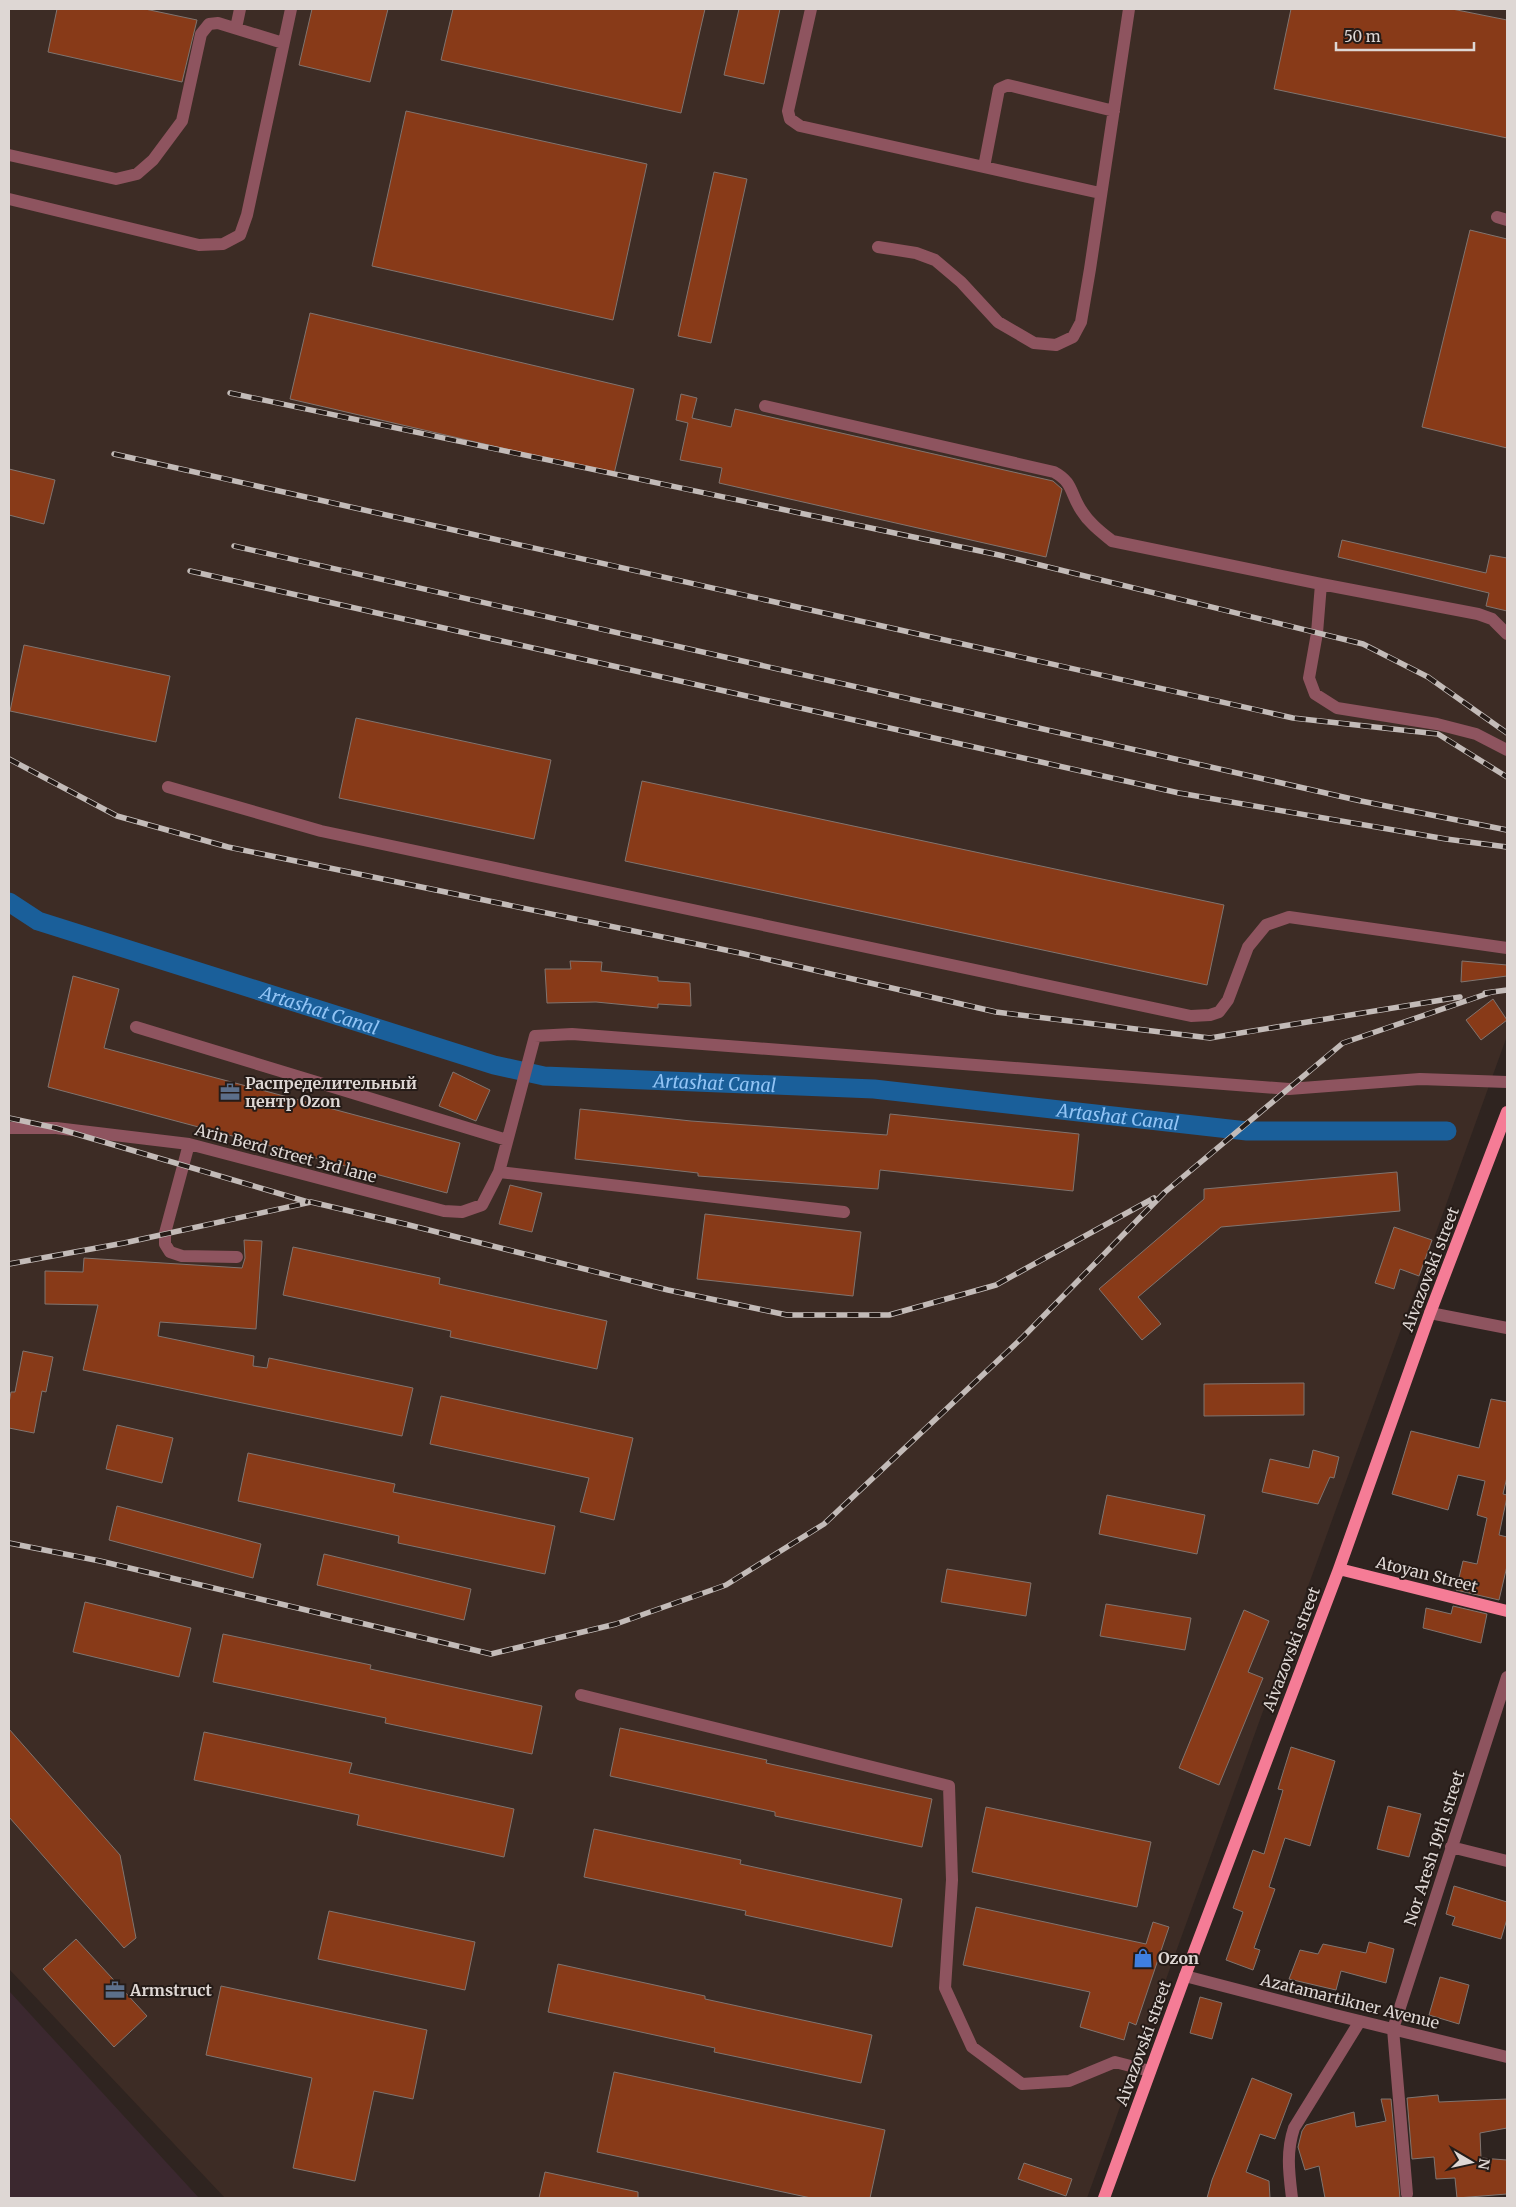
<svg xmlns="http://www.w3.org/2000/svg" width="1516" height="2207" font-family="Merriweather,serif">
	<rect width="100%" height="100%" fill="#2f2420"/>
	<path fill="#3d2c25" d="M 9,9 L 1507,9 L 1507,1036 L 1087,2198 L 225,2198 L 9,1969 Z"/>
	<path fill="#3b282f" d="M 9,1991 L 199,2198 L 9,2198 Z"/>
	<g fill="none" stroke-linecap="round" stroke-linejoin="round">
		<path stroke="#1a5f9a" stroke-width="19" id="s1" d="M 9,902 L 38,921 L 494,1065 L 544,1076 L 874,1089 L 1247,1131 L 1447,1131"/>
	</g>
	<path fill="#883a18" stroke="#80746f" d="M 57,9 L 145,9 L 197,20 L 182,82 L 48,52 Z
		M 312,9 L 388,9 L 370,82 L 299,65 Z
		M 453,9 L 705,9 L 681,113 L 441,60 Z
		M 739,9 L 780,9 L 764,84 L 724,75 Z
		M 1291,9 L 1452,9 L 1507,20 L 1507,138 L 1274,89 Z
		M 406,111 L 647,164 L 613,320 L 372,266 Z
		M 714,172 L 747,179 L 711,343 L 678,336 Z
		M 1470,230 L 1507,239 L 1507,448 L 1422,427 Z
		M 310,313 L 634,389 L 614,474 L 290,399 Z
		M 681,394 L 697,398 L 692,418 L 731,427 L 735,409 L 1053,481 L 1062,489 L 1046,557 L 719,483 L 722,468 L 680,460 L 688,423 L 676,420 Z
		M 9,469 L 55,480 L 44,524 L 9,515 Z
		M 1342,540 L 1486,573 L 1490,555 L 1507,558 L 1507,611 L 1486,606 L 1489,593 L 1338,557 Z
		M 24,645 L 170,676 L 156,742 L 10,711 Z
		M 356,718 L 551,760 L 534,839 L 339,798 Z
		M 642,781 L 1224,905 L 1207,985 L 625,861 Z
		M 570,961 L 602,962 L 601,971 L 658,977 L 658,981 L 690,983 L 691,1006 L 658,1004 L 658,1008 L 596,1002 L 547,1003 L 545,969 L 571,969 Z
		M 1462,961 L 1507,965 L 1507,976 L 1461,982 Z
		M 73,976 L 119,989 L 104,1048 L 460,1143 L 447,1193 L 48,1087 Z
		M 1493,999 L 1507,1020 L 1481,1040 L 1466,1020 Z
		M 453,1072 L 490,1090 L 476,1121 L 439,1106 Z
		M 580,1109 L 691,1121 L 887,1135 L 890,1114 L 1079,1134 L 1073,1191 L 880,1170 L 878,1189 L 698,1176 L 698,1173 L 575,1159 Z
		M 1397,1172 L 1400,1211 L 1221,1227 L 1138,1297 L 1161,1324 L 1142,1340 L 1099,1289 L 1204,1199 L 1204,1189 Z
		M 510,1185 L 542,1193 L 532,1232 L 499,1224 Z
		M 705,1214 L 861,1232 L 853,1296 L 697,1279 Z
		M 1394,1227 L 1432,1240 L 1419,1276 L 1400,1269 L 1394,1289 L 1375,1283 Z
		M 244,1240 L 262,1241 L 256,1329 L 160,1322 L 158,1336 L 254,1356 L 253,1366 L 267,1368 L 269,1358 L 413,1388 L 402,1436 L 83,1370 L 98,1305 L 45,1304 L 45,1271 L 83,1272 L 84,1258 L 242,1268 L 245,1258 Z
		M 293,1247 L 440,1278 L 439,1284 L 607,1321 L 597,1369 L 450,1337 L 451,1331 L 283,1295 Z
		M 23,1351 L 53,1357 L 46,1392 L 42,1391 L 34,1433 L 9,1428 L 9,1403 L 11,1392 L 15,1392 Z
		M 1304,1383 L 1304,1415 L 1204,1416 L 1204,1384 Z
		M 441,1396 L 633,1438 L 614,1520 L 580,1512 L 589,1478 L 430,1444 Z
		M 1491,1399 L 1507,1402 L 1507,1477 L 1503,1494 L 1507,1495 L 1507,1497 L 1499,1535 L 1507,1537 L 1507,1566 L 1499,1600 L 1456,1590 L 1463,1561 L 1477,1564 L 1487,1518 L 1477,1515 L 1485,1481 L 1458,1475 L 1448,1510 L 1392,1494 L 1411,1431 L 1479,1448 Z
		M 117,1425 L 173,1438 L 162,1483 L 106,1469 Z
		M 1313,1450 L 1339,1457 L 1334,1478 L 1330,1477 L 1318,1504 L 1262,1492 L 1270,1459 L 1309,1468 Z
		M 248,1453 L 395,1484 L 393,1492 L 555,1526 L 545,1574 L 398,1543 L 399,1536 L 238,1501 Z
		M 1107,1495 L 1205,1515 L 1197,1554 L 1099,1534 Z
		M 117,1506 L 261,1544 L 253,1578 L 109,1540 Z
		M 324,1554 L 471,1589 L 464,1620 L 317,1585 Z
		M 947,1569 L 1031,1583 L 1026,1616 L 941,1602 Z
		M 85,1602 L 191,1628 L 179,1677 L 73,1652 Z
		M 1106,1604 L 1191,1618 L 1185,1650 L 1100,1636 Z
		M 1453,1606 L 1487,1614 L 1481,1643 L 1423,1628 L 1426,1608 L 1451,1614 Z
		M 1244,1610 L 1269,1621 L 1248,1672 L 1263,1678 L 1219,1785 L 1179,1768 Z
		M 223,1634 L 371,1665 L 370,1669 L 542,1706 L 532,1754 L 385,1723 L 386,1718 L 213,1682 Z
		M 620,1728 L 767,1760 L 766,1763 L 932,1799 L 922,1847 L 775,1816 L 775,1812 L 610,1776 Z
		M 9,1729 L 120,1855 L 136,1938 L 124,1948 L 9,1817 Z
		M 204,1732 L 352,1763 L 349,1773 L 514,1809 L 504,1857 L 357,1825 L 359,1815 L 194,1780 Z
		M 1291,1747 L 1335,1761 L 1310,1846 L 1285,1838 L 1269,1887 L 1275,1889 L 1254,1948 L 1260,1950 L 1253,1970 L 1226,1960 L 1243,1912 L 1233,1908 L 1253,1850 L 1264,1854 L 1283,1790 L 1278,1789 Z
		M 1388,1806 L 1421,1814 L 1409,1857 L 1377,1849 Z
		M 986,1807 L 1151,1842 L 1137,1907 L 972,1872 Z
		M 594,1829 L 741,1860 L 740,1864 L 902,1899 L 892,1947 L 745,1915 L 746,1911 L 584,1877 Z
		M 1454,1886 L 1507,1902 L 1507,1919 L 1501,1939 L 1452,1925 L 1455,1917 L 1446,1914 Z
		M 976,1907 L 1146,1944 L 1153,1922 L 1169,1927 L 1136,2025 L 1129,2022 L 1124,2040 L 1080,2027 L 1090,1992 L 963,1965 Z
		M 329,1911 L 475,1942 L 465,1990 L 318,1959 Z
		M 76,1939 L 147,2016 L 114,2047 L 43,1969 Z
		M 1369,1942 L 1394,1949 L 1386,1983 L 1341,1971 L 1336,1990 L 1289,1979 L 1300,1950 L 1318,1954 L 1323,1944 L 1366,1953 Z
		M 558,1964 L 705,1996 L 705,1999 L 872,2035 L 861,2083 L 714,2052 L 715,2048 L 548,2012 Z
		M 1440,1977 L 1469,1985 L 1459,2024 L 1429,2015 Z
		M 221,1986 L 427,2030 L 413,2099 L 374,2091 L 355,2181 L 293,2168 L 312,2078 L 206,2055 Z
		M 1200,1997 L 1222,2003 L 1212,2039 L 1190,2033 Z
		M 614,2072 L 885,2130 L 870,2198 L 811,2198 L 597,2152 Z
		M 1252,2078 L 1292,2094 L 1275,2139 L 1260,2134 L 1246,2172 L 1269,2181 L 1270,2198 L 1207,2198 L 1212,2180 Z
		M 1438,2095 L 1439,2102 L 1507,2099 L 1507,2128 L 1480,2133 L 1481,2158 L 1507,2160 L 1507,2194 L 1457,2198 L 1455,2178 L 1436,2179 L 1434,2157 L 1412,2159 L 1407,2098 Z
		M 1381,2099 L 1391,2099 L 1400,2198 L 1325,2198 L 1319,2166 L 1305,2170 L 1298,2147 L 1302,2131 L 1306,2125 L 1354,2112 L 1356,2127 L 1386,2121 Z
		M 1024,2163 L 1072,2179 L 1066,2196 L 1018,2179 Z
		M 545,2172 L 638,2192 L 638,2198 L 539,2198 Z"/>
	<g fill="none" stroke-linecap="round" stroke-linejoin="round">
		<path stroke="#8e545f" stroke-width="12" d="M 811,9 L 788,111 L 790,119 L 800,126 L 1100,193
			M 236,28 L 240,9
			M 9,155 L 116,179 L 137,174 L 153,160 L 182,121 L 201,34 L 209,24 L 218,23 L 283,43
			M 984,167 L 999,89 L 1008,85 L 1114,111
			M 9,199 L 199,245 L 223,244 L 240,235 L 247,215 L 291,9
			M 1497,217 L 1507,220
			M 878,247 L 916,253 L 935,260 L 961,282 L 998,322 L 1034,343 L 1056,345 L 1073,337 L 1081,322 L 1090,269 L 1129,9
			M 765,406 L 1054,472 C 1073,482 1070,493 1081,510 C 1089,523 1101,532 1112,541 L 1321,584 L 1317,633 L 1309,678 L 1315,694 L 1337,708 L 1437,724 L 1476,734 L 1507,750
			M 1321,584 L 1478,614 L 1492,619 L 1507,634
			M 168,787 L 321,831 L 1191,1016 L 1210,1015 L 1219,1012 L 1228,1000 L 1248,947 L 1266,925 L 1289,917 L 1507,948
			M 136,1027 L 507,1140
			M 9,1128 L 56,1128 L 189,1144 L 444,1211 L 462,1212 L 482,1205 L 499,1172 L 535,1036 L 572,1034 L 1289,1089 L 1420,1079 L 1507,1082
			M 189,1144 L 165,1233 L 165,1244 L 170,1252 L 182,1256 L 237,1257
			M 499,1172 L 844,1212
			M 1430,1313 L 1507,1328
			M 581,1695 L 949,1786 L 952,1880 L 945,1988 L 972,2047 L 1022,2084 L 1069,2081 L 1115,2062 L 1150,2071
			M 1451,1847 L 1507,1861
			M 1185,1976 L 1335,2015 L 1507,2057
			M 1407,2194 L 1393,2029 L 1507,1677
			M 1292,2198 C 1289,2173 1286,2152 1294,2128 L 1360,2021"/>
		<path stroke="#f57c96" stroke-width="12" d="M 1339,1569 L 1507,1611
			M 1104,2198 L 1185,1976 L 1339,1569 L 1430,1313 L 1507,1112"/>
		<defs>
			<path id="rail" d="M 230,393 L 999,555 L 1363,644 L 1428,677 L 1507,733
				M 114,454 L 1293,718 L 1438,734 L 1507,777
				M 234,546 L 1361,801 L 1507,830
				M 190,571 L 1179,793 L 1446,839 L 1507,847
				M 9,759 L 117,816 L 228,847 L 740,953 L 996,1012 L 1210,1038 L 1460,997
				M 1485,993 L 1507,990
				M 9,1118 L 56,1128 L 308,1202
				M 9,1264 L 124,1243 L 311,1202 L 405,1224 L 668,1290 L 787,1315 L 889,1315 L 996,1285 L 1154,1198
				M 9,1543 L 100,1561 L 491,1654 L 616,1624 L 726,1585 L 824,1524 L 1023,1337 L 1165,1192 L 1343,1043 L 1492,992"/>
		</defs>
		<use href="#rail" stroke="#c3bbb8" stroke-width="5.5"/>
		<use href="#rail" stroke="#251b17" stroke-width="4" stroke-dasharray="11" stroke-linecap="butt"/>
	</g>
	<defs>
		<symbol id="office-bare" viewBox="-9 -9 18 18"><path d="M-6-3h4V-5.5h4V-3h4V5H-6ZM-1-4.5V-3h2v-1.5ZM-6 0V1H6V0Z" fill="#5c6f8a" stroke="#251b17" stroke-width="2.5" paint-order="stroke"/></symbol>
		<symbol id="shop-bare" viewBox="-9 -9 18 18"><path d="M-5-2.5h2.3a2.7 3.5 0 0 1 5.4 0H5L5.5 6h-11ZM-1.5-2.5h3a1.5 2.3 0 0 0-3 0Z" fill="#3f7fe0" stroke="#251b17" stroke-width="2.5" paint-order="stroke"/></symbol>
	</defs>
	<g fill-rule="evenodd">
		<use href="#office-bare" x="216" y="1078" width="28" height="28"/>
		<use href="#shop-bare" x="1129" y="1944" width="28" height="28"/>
		<use href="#office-bare" x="101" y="1976" width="28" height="28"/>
	</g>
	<g text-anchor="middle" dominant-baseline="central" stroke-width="4" stroke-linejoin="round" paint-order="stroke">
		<g font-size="16" font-weight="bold" fill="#ded7d4" stroke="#251b17" text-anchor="start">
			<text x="245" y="1083">Распределительный<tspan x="245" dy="18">центр Ozon</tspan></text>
			<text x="1158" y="1958">Ozon</text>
			<text x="130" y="1990">Armstruct</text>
		</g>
		<g font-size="16" fill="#ded7d4" stroke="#251b17">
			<text transform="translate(286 1153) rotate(15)">Arin Berd street 3rd lane</text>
			<text transform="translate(1430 1269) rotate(-69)">Aivazovski street</text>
			<text transform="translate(1427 1574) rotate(14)">Atoyan Street</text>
			<text transform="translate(1291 1649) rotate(-69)">Aivazovski street</text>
			<text transform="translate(1434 1848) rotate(-72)">Nor Aresh 19th street</text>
			<text transform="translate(1350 2001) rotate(14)">Azatamartikner Avenue</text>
			<text transform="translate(1143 2043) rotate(-70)">Aivazovski street</text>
		</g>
		<g font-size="18" font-style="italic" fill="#92c4f5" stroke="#251b17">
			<text stroke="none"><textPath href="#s1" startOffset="330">Artashat Canal</textPath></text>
			<text stroke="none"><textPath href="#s1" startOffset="735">Artashat Canal</textPath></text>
			<text stroke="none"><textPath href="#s1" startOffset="1140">Artashat Canal</textPath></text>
		</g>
	</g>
	<rect width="1516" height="2207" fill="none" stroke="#ded7d4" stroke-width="20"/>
	<g transform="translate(1471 2162) rotate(99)" stroke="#251b17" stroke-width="4" paint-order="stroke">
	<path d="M0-4L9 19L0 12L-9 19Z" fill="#ded7d4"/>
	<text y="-8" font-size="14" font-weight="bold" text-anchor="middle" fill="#ded7d4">N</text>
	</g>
	<path d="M1336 42v8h138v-8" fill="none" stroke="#ded7d4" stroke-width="2.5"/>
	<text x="1344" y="42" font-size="15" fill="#ded7d4" stroke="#251b17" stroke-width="4" paint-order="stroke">50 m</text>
</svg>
